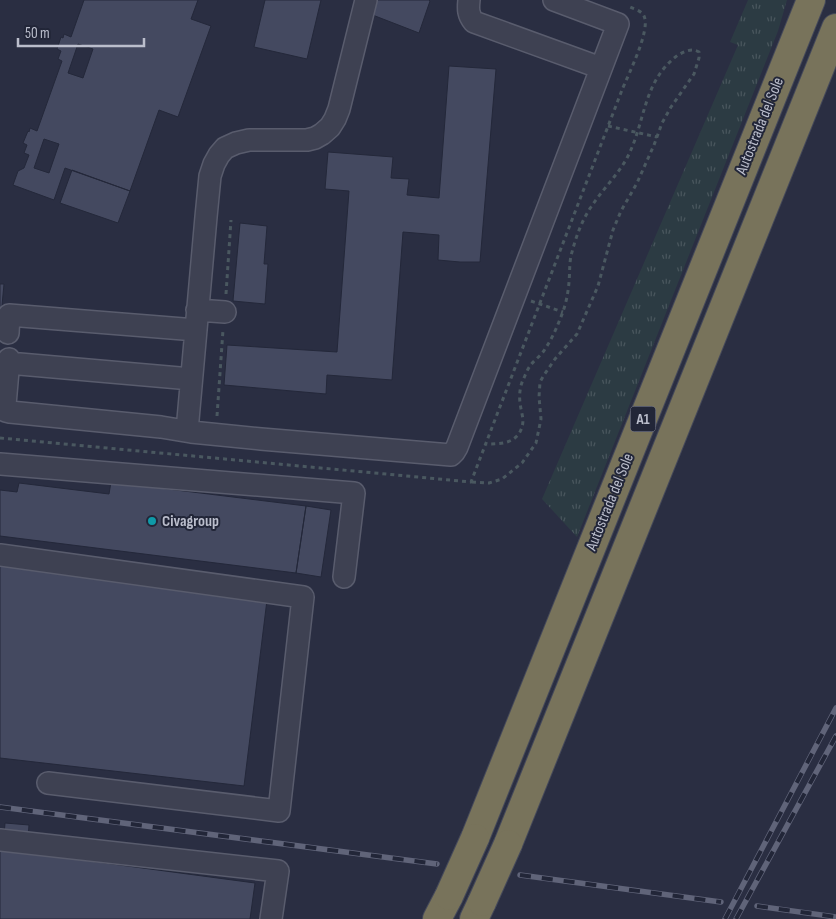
<svg xmlns="http://www.w3.org/2000/svg" width="836" height="919" font-family="'Sofia Sans Condensed',sans-serif">
	<defs>
		<pattern id="grass-tufts" width="24" height="20" patternUnits="userSpaceOnUse" patternTransform="scale(1.25)"><rect width="24" height="20" fill="#2c3b43"/><path d="M3 7l-1-3M5 7V3M7 7l1-3M15 17l-1-3M17 17v-4M19 17l1-3" fill="none" stroke="#49565d"/></pattern>
	</defs>
	<rect width="100%" height="100%" fill="#2a2e42"/>
	<path fill="url(#grass-tufts)" d="M 748,0 L 787,0 L 778,31 L 577,537 L 542,499 L 738,45 L 730,42 Z"/>
	<path fill="#444960" stroke="#24283a" fill-rule="evenodd" d="M 84,0 L 198,0 L 191,19 L 211,26 L 178,117 L 159,110 L 130,191 L 65,168 L 54,200 L 13,185 L 18,171 L 24,168 L 29,155 L 24,153 L 27,145 L 23,143 L 28,131 L 29,132 L 30,128 L 37,131 L 62,61 L 58,59 L 61,51 L 57,49 L 61,37 L 63,38 L 64,34 L 71,37 ZM 78,44 L 93,49 L 83,78 L 68,73 ZM 44,139 L 59,144 L 49,173 L 34,168 Z
		M 265,0 L 321,0 L 307,59 L 254,47 Z
		M 375,0 L 429,0 L 430,1 L 419,33 L 370,14 Z
		M 449,66 L 496,69 L 480,262 L 460,262 L 438,260 L 439,235 L 403,232 L 392,380 L 327,375 L 326,394 L 224,385 L 227,345 L 337,352 L 349,191 L 325,189 L 328,152 L 393,157 L 391,178 L 409,179 L 407,195 L 439,198 Z
		M 72,170 L 130,191 L 118,223 L 60,203 Z
		M 240,223 L 267,226 L 264,264 L 268,264 L 265,304 L 233,301 Z
		M 0,284 L 4,284 L 0,327 Z
		M 111,482 L 306,506 L 296,573 L 0,536 L 0,490 L 17,492 L 19,483 L 109,494 Z
		M 306,506 L 331,510 L 321,577 L 296,573 Z
		M 0,565 L 267,600 L 244,786 L 0,758 Z
		M 5,823 L 29,825 L 28,839 L 4,836 Z
		M 0,849 L 255,883 L 250,919 L 0,919 Z"/>
	<g fill="none" stroke-linecap="round" stroke-linejoin="round">
		<defs>
			<path id="minor" d="M 469,0 C 468,9 468,15 474,22 L 601,68
				M 197,310 L 225,312
				M 8,333 L 9,315 L 196,330
				M 9,359 L 5,405 L 6,411 L 10,412 L 161,427 L 191,432 L 261,439 L 451,455 L 454,452 L 457,447 L 618,24 L 554,0
				M 8,363 L 191,379
				M 187,431 L 206,217 L 210,176 L 214,164 L 219,155 L 225,148 L 236,143 L 249,140 L 307,140 L 315,138 L 322,134 L 330,127 L 335,119 L 339,109 L 366,0
				M 0,464 L 354,493 L 344,577
				M 0,555 L 303,597 L 279,811 L 48,783
				M 0,840 L 278,871 L 271,919"/>
			<path id="highway" d="M 475,838 L 811,0
				M 508,844 L 836,28
				M 437,919 L 449,896
				M 474,919 L 482,902"/>
		</defs>
		<use href="#minor" stroke="#595c6d" stroke-width="24"/>
		<use href="#highway" stroke="#45495a" stroke-width="30"/>
		<path stroke="#4a5860" stroke-width="3" stroke-dasharray="4 4" stroke-linecap="butt" d="M 608,126 L 657,137
			M 226,294 L 231,220
			M 531,301 L 563,312
			M 217,416 L 223,330
			M 0,438 L 471,482 L 622,90 C 628,75 651,30 644,16 C 641,10 633,9 628,6
			M 472,482 L 489,483 L 502,479 L 522,463 L 536,443 L 541,419 L 539,397 L 540,382 L 544,375 L 555,359 L 577,334 L 598,286 L 613,230 L 621,211 L 637,183 L 654,145 L 662,123 L 671,107 L 694,74 L 699,58 L 699,52 C 692,48 685,51 678,55 C 642,82 646,122 627,158 C 617,176 602,190 591,207 C 582,220 576,237 572,252 C 569,262 570,272 569,282 C 568,295 565,308 560,319 C 556,330 551,340 545,349 C 541,356 534,360 530,366 C 527,370 525,376 523,380 C 520,386 519,396 520,402 C 521,415 527,422 518,435 C 510,444 498,444 487,444"/>
		<use href="#minor" stroke="#3e4152" stroke-width="21"/>
		<use href="#highway" stroke="#78735b" stroke-width="28"/>
		<defs>
			<path id="rail" d="M 0,807 L 437,864
				M 520,875 L 721,902
				M 757,906 L 836,917
				M 725,919 L 836,708
				M 736,919 L 836,736"/>
		</defs>
		<use href="#rail" stroke="#606479" stroke-width="5.5"/>
		<use href="#rail" stroke="#222638" stroke-width="4" stroke-dasharray="11" stroke-linecap="butt"/>
		<defs>
			<path id="highway-bridge" d="M 449,896 L 475,838
				M 482,902 L 508,844"/>
		</defs>
		<use href="#highway-bridge" stroke="#45495a" stroke-width="30" stroke-linecap="butt"/>
		<use href="#highway-bridge" stroke="#78735b" stroke-width="28"/>
	</g>
	<circle fill="#0f9aa8" stroke="#222638" stroke-width="2" cx="152" cy="521" r="5"/>
	<g text-anchor="middle" dominant-baseline="central" stroke-width="4" stroke-linejoin="round" paint-order="stroke">
		<rect fill="#222638" stroke="#8d90a0" stroke-width="1" x="630.5" y="406.5" width="25" height="25" rx="4"/>
		<g font-size="15" font-weight="bold" fill="#bbbecc">
			<text x="643" y="419">A1</text>
		</g>
		<g font-size="16" fill="#bbbecc" stroke="#222638">
			<text transform="translate(760 126) rotate(-68)">Autostrada del Sole</text>
			<text transform="translate(610 502) rotate(-68)">Autostrada del Sole</text>
		</g>
		<g font-size="16" font-weight="bold" fill="#bbbecc" stroke="#222638" text-anchor="start">
			<text x="162" y="521">Civagroup</text>
		</g>
	</g>
	<path d="M18 38v8h126v-8" fill="none" stroke="#bbbecc" stroke-width="2.5"/>
	<text x="25" y="38" font-size="15" fill="#bbbecc" stroke="#222638" stroke-width="4" paint-order="stroke">50 m</text>
</svg>
